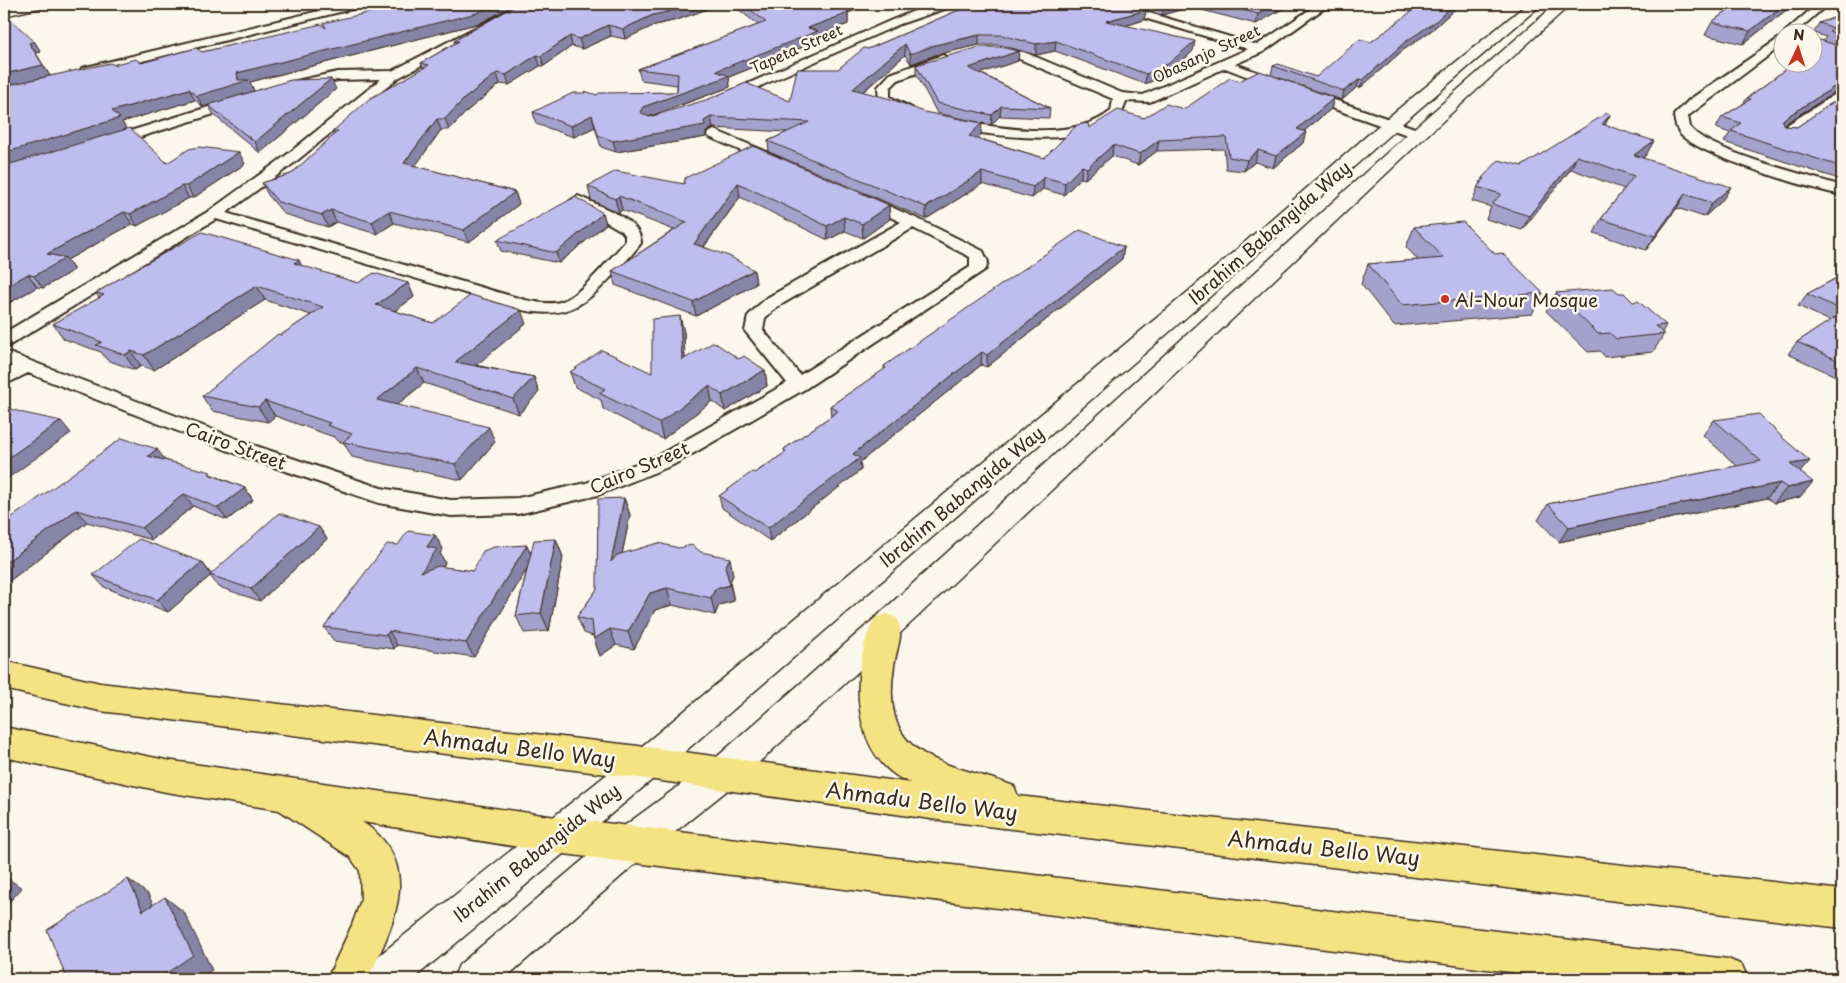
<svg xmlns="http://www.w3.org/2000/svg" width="1846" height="983" font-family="'Playpen Sans',sans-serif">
	<rect width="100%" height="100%" fill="#fbf7ec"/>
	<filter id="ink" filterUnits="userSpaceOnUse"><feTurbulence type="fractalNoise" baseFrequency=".02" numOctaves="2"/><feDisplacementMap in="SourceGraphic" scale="10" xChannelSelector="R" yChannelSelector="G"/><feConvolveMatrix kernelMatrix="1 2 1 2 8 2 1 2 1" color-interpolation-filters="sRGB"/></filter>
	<g filter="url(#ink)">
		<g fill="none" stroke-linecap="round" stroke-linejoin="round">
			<defs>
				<path id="street" d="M 348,4 L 365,4 L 364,6 L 86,75 L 80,71 L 82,68 Z
					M 521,4 L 534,4 L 398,78 L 294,163 L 226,213 L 525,300 C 536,302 549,305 560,302 C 582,295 609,259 625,242 L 625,235 L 622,231 L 570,201 L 578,196 L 583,198 C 602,208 641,219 641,243 C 633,254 622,265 613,275 C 584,306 566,319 522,310 L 216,219 L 10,345 L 4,346 L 4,333 L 209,211 L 284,157 L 381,79 L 338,80 L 291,90 L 285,86 L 287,83 L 338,72 L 392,71 Z
					M 941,4 L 959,4 L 900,24 L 731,99 L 726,100 L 720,96 L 892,20 L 919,9 Z
					M 1103,4 L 1119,4 L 1257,45 L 1318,4 L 1330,4 L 1263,52 L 1235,64 L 1282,81 L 1284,84 L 1282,87 L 1274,87 L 1225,68 L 1150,102 L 1126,101 C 1116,155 987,136 949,127 L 947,124 L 949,121 L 954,120 C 999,128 1073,142 1111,111 L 1113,99 L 1017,58 L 986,54 L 986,48 L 1024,52 L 1122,93 L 1143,95 L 1248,49 L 1104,6 Z
					M 1817,4 L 1828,4 L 1796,32 L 1785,32 Z
					M 1784,35 L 1784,44 L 1688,116 L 1690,127 C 1706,151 1811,176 1842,186 L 1842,195 C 1808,188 1707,158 1682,136 C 1676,130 1675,123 1674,115 L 1689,100 Z
					M 1814,40 L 1842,50 L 1842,58 L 1814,48 Z
					M 943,55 L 949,59 L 947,62 L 898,80 L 890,88 L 890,97 L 912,108 L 914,111 L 912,114 L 902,114 L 879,102 L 878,87 L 890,74 Z
					M 1306,90 L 1423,131 L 1425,134 L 1423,137 L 1413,137 L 1301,97 L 1300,94 L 1301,91 Z
					M 1842,90 L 1842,100 L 1789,136 L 1779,136 L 1777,133 L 1779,130 Z
					M 238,98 L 243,99 L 244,102 L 243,105 L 114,145 L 104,145 L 102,142 L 104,139 Z
					M 714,130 L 779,157 L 781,160 L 774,164 L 769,163 L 709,137 L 707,134 Z
					M 864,195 L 918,219 L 983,251 L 988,262 L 986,269 L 805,389 L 673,465 L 598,495 L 518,514 L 451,516 L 379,503 L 242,456 L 28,373 L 4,385 L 4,371 L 12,366 L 4,363 L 4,351 L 256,446 L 381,488 L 451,500 L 518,498 L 586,483 L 659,455 L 787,383 L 745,331 L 748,316 L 765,299 L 901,222 L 859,203 L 856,200 ZM 913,228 L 970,257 L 970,267 L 800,375 L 763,330 L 765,318 L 777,307 Z"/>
				<path id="secondary" d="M 21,4 L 45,4 L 43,7 L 4,16 L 4,8 Z
					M 1527,4 L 1542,4 L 1397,128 L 1205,301 L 659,774 L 413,979 L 361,979 L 367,965 L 635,752 L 1189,291 L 1385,120 Z
					M 1556,4 L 1571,4 L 1424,138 L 897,636 L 734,785 L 642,858 L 504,979 L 453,979 L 459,965 L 616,832 L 710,763 L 875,618 L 1412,130 Z"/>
				<path id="primary" d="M 886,614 L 897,618 C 905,633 896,650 894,666 C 879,763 944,760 1014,786 L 1018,796 L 1842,890 L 1842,928 L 945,821 L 647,779 L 100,711 L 4,689 L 4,661 L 100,683 L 647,747 L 911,783 C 849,760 849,668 875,618 Z
					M 4,727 L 166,760 L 556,817 L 1728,959 L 1742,965 L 1748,979 L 1567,979 L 556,853 L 362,822 C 426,863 393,926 368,979 L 327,979 L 352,925 L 361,900 L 360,871 L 350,857 L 279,810 L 166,792 L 4,757 Z"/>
			</defs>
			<use href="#street" stroke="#3b2a1e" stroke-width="4"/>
			<use href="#secondary" stroke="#3b2a1e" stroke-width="3"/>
			<use href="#primary" stroke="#3b2a1e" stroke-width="3"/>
			<use href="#street" fill="#fbf7ec" fill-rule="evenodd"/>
			<use href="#secondary" fill="#fbf7ec" fill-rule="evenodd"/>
			<use href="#primary" fill="#f4e382" fill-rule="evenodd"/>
		</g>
		<path fill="#a4a2cd" stroke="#3b2a1e" d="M 518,4 L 721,4 L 677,20 L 655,25 L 625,39 L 611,36 L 582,49 L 572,46 L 544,66 L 540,66 L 509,85 L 500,84 L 468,110 L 449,130 L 441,130 L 415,166 L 515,192 L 519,204 L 469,242 L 394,223 L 377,234 L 336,222 L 328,227 L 284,214 L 268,195 L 262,183 L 291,174 L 334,135 L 333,131 L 423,68 L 421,63 L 455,43 L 454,41 Z
			M 732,4 L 874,4 L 848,13 L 848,24 L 818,35 L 818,41 L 729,77 L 730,87 L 649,117 L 790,101 L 868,49 L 973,4 L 1291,4 L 1256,24 L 1190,7 L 1162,15 L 1146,10 L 1144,20 L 1125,26 L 1193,51 L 1167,75 L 1145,84 L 1055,51 L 1036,55 L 1000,45 L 979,45 L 935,55 L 911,64 L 905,55 L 863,92 L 981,135 L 977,138 L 1044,158 L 1089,128 L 1144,118 L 1184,109 L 1239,81 L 1334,98 L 1331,109 L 1304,131 L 1303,143 L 1273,168 L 1255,162 L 1244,171 L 1226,169 L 1224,149 L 1157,151 L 1138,165 L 1112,156 L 1085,179 L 1081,178 L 1064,195 L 1043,189 L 1032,198 L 982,184 L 926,219 L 769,152 L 768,141 L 787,132 L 713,128 L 706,132 L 706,137 L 616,152 L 601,147 L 595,127 L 574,137 L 536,124 L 533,112 L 597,95 L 677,92 L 677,85 L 641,80 L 638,69 L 758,25 Z
			M 1381,4 L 1462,4 L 1457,7 L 1432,30 L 1402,51 L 1360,88 L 1357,87 L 1342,100 L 1271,75 L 1273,66 L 1316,77 L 1371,42 L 1412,12 Z
			M 1707,4 L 1794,4 L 1743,44 L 1705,35 L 1712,22 L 1729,9 Z
			M 1842,15 L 1842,88 L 1784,125 L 1784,126 L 1797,127 L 1842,96 L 1842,180 L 1724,142 L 1730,133 L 1716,128 L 1722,117 L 1743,104 L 1747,98 L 1778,75 L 1823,41 L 1826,37 L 1814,33 L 1819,23 Z
			M 323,23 L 480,23 L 250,82 L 254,91 L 203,107 L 195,100 L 122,122 L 126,129 L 167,163 L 245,164 L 193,198 L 189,198 L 137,226 L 132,224 L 67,260 L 74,270 L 43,288 L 37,287 L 4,306 L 34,41 L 41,52 L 36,53 L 50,76 L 116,65 L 141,63 L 202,52 L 325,27 Z
			M 1019,51 L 1018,61 L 980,73 L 1050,108 L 1049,118 L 1000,116 L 991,125 L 937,113 L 916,74 L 916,65 Z
			M 336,89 L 260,153 L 214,115 L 208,105 Z
			M 1610,115 L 1605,125 L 1646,155 L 1643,158 L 1722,201 L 1704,217 L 1677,208 L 1646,250 L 1594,233 L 1601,219 L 1624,189 L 1571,169 L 1522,230 L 1486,219 L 1491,207 L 1472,201 L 1482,178 L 1522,166 Z
			M 753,146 L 889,205 L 890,219 L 863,238 L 845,231 L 828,240 L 740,197 L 704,247 L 754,270 L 756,284 L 696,316 L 615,285 L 612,271 L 674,230 L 622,210 L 619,213 L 591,200 L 588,186 L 684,184 Z
			M 603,213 L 606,224 L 559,263 L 501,251 L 497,240 Z
			M 1414,227 L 1495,254 L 1543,293 L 1532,314 L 1394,326 L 1361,284 L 1368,264 L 1418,260 L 1406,247 Z
			M 1124,247 L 1122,259 L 987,367 L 981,365 L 860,462 L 861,470 L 770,541 L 722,508 L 719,496 L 785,453 L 784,449 L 831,416 L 830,406 L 884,370 L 884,366 Z
			M 1842,257 L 1842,268 L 1836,265 Z
			M 299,260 L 301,266 L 358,283 L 408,283 L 414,297 L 395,311 L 433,323 L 526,324 L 475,365 L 534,377 L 539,392 L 519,414 L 424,383 L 397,405 L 495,442 L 462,480 L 352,457 L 344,443 L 336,440 L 334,437 L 275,416 L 268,422 L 212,411 L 202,396 L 281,335 L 311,315 L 265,300 L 154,370 L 141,366 L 135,370 L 107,360 L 101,352 L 64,339 L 53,324 L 99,298 L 96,293 Z
			M 1842,275 L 1842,379 L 1788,354 L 1797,342 L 1830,321 L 1798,306 L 1807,294 Z
			M 1556,293 L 1619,293 L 1633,302 L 1666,325 L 1662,332 L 1664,334 L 1653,352 L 1605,357 L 1600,351 L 1588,352 L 1546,311 Z
			M 684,332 L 685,358 L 739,359 L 765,370 L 767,386 L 725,411 L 712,401 L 663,439 L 603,409 L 601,400 L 575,387 L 570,372 L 652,373 Z
			M 1714,420 L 1800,472 L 1800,497 L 1774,503 L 1767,498 L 1559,542 L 1538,520 L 1548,504 L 1737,466 L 1703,435 Z
			M 165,460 L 213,475 L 245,488 L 253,500 L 227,520 L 193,506 L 152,540 L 87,522 L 4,585 L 4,523 Z
			M 624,498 L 630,515 L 622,554 L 733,575 L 730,582 L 734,601 L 719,605 L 715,615 L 672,605 L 655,610 L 634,649 L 616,645 L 600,656 L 594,639 L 593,636 L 584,633 L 577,617 L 597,589 Z
			M 319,527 L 327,539 L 260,601 L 219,587 L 210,576 L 168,612 L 104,587 L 93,575 L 202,562 L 211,574 Z
			M 435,535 L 443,549 L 440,553 L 445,563 L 442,567 L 473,571 L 527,545 L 531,554 L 556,539 L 563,557 L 549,631 L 524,633 L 516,616 L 527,569 L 474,657 L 397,645 L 394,649 L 334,641 L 324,627 Z"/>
		<path fill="#8684a7" stroke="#3b2a1e" d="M 495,4 L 517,4 L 480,23 L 250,82 L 254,91 L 203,107 L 197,96 L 238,80 L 237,73 Z
			M 692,4 L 721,4 L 677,20 L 655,25 L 625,39 L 623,29 L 653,15 Z
			M 846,4 L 874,4 L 846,13 Z
			M 1168,4 L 1191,4 L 1190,7 L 1162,15 L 1164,5 Z
			M 1276,4 L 1291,4 L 1256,24 L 1258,14 Z
			M 1454,4 L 1462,4 L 1457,7 L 1432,30 L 1402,51 L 1360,88 L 1363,80 L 1405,42 Z
			M 1785,4 L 1794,4 L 1743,44 L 1750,31 Z
			M 1146,10 L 1144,20 L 1104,32 L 1106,21 Z
			M 848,13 L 848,24 L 818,35 L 818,41 L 729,77 L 730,87 L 645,118 L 640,112 L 643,107 L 717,80 L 716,71 L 808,28 Z
			M 608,25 L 611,36 L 582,49 L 579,39 Z
			M 979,35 L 979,45 L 935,55 L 911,64 L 910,54 L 935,45 Z
			M 570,36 L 572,46 L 544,66 L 541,56 Z
			M 34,41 L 41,52 L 36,53 L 29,43 Z
			M 1056,41 L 1055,51 L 1036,55 L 1036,44 Z
			M 1195,41 L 1193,51 L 1167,75 L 1145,84 L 1146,74 Z
			M 905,44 L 905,55 L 853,100 L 853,89 Z
			M 1019,51 L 1018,61 L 969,77 L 969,68 Z
			M 537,55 L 540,66 L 509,85 L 506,75 Z
			M 43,65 L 50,76 L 4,87 L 4,74 Z
			M 497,73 L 500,84 L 468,110 L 449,130 L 445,119 L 464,99 Z
			M 331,79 L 336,89 L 260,153 L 255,142 Z
			M 1360,79 L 1357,87 L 1342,100 L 1344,91 Z
			M 1842,82 L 1842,88 L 1778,128 L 1785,118 Z
			M 189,89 L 195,100 L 122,122 L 127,130 L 4,167 L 4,153 L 112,111 Z
			M 1334,98 L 1331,109 L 1293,140 L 1297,129 Z
			M 1001,106 L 1000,116 L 991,125 L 992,115 Z
			M 592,115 L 595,127 L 574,137 L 571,126 Z
			M 1610,115 L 1603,128 L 1602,124 Z
			M 711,117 L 713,128 L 706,132 L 706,137 L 616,152 L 613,141 L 704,121 Z
			M 437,119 L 441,130 L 409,175 L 404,163 Z
			M 982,123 L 981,135 L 968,147 L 969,136 Z
			M 1306,132 L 1303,143 L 1273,168 L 1276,156 Z
			M 1159,140 L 1157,151 L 1138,165 L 1140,154 Z
			M 1654,141 L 1646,155 L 1627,168 L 1634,155 Z
			M 1113,145 L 1112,156 L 1085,179 L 1087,168 Z
			M 1258,150 L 1255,162 L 1244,171 L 1247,160 Z
			M 239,152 L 245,164 L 193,198 L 187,186 Z
			M 1577,156 L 1571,169 L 1522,230 L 1529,216 Z
			M 1082,166 L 1081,178 L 1064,195 L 1065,183 Z
			M 982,172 L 982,184 L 926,219 L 926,207 Z
			M 1044,177 L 1043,189 L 1032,198 L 1033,187 Z
			M 738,183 L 740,197 L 696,257 L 694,244 Z
			M 182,186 L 189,198 L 137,226 L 130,214 Z
			M 1731,187 L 1722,201 L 1704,217 L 1712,203 Z
			M 515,192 L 519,204 L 469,242 L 464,230 Z
			M 1685,194 L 1677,208 L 1646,250 L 1655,236 Z
			M 619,196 L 622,210 L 619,213 L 615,199 Z
			M 889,205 L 890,219 L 863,238 L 862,224 Z
			M 331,210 L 336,222 L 328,227 L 322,215 Z
			M 389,211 L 394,223 L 377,234 L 372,222 Z
			M 124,212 L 132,224 L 67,260 L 74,270 L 43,288 L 34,276 L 47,254 Z
			M 603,213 L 606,224 L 559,263 L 556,253 Z
			M 844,217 L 845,231 L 828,240 L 827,226 Z
			M 1124,247 L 1122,259 L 987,367 L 987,355 Z
			M 299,260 L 306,275 L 294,263 Z
			M 754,270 L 756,284 L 696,316 L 693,302 Z
			M 28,274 L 37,287 L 4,306 L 4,288 Z
			M 408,283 L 414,297 L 382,320 L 376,305 Z
			M 257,286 L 265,300 L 154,370 L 144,355 Z
			M 521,310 L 526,324 L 462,377 L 455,362 Z
			M 680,316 L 684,332 L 685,375 L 682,360 Z
			M 131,351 L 141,366 L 135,370 L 125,355 Z
			M 982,352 L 981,365 L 860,462 L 861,470 L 770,541 L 768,528 L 853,454 Z
			M 417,368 L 424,383 L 384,415 L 377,400 Z
			M 765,370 L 767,386 L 725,411 L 722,395 Z
			M 534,377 L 539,392 L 519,414 L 513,399 Z
			M 709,386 L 712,401 L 663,439 L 659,423 Z
			M 265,401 L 275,416 L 268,422 L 258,407 Z
			M 61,421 L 71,433 L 4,481 L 4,461 Z
			M 489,427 L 495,442 L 462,480 L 455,464 Z
			M 157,449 L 166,461 L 148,456 Z
			M 1810,461 L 1797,476 L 1790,464 Z
			M 1813,482 L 1800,497 L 1774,503 L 1787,488 Z
			M 1780,483 L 1767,498 L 1559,542 L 1569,527 Z
			M 245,488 L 253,500 L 227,520 L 218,508 Z
			M 184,494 L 193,506 L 152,540 L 142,528 Z
			M 624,498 L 630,515 L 617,579 L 611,562 Z
			M 76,510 L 87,522 L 4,585 L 4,564 Z
			M 319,527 L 327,539 L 260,601 L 251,589 Z
			M 435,535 L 443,549 L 440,553 L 445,563 L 429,586 L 421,572 L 427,547 Z
			M 556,539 L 563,557 L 549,631 L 541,613 Z
			M 527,545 L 533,559 L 474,657 L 466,643 Z
			M 730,558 L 733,575 L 729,584 L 725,567 Z
			M 202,562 L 211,575 L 210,575 L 210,576 L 168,612 L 157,600 Z
			M 730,585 L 734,601 L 719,605 L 715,615 L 711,598 L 715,589 Z
			M 667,588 L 672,605 L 655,610 L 634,649 L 628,632 L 650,593 Z
			M 610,629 L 616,645 L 600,656 L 594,639 Z
			M 389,631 L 397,645 L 394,649 L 386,635 Z
			M 4,876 L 22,888 L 4,908 Z
			M 128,879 L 148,894 L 163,926 L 143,911 Z
			M 165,897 L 184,912 L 212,970 L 199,979 L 158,979 Z"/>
		<path fill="#bfbcee" stroke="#3b2a1e" d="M 406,4 L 495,4 L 477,13 L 237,73 L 238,80 L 249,80 L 197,96 L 189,89 L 112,111 L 120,118 L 4,153 L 4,86 L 110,63 L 117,66 L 115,64 L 136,59 L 141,63 L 196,48 L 202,52 L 321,24 L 326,28 L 323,23 Z
			M 518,4 L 692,4 L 676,10 L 653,15 L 623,29 L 608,25 L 579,39 L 570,36 L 541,56 L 537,55 L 506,75 L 497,73 L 464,99 L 445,119 L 437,119 L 404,163 L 515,192 L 464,230 L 389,211 L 372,222 L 331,210 L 322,215 L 278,202 L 262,183 L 291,174 L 338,131 L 333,131 L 369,99 L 429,65 L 421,63 L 459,41 L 454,41 Z
			M 743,4 L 846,4 L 848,13 L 808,28 L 818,31 L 716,71 L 729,76 L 643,107 L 640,112 L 649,117 L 709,99 L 746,83 L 790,101 L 797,69 L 838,69 L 864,48 L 868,49 L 973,4 L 1125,4 L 1146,10 L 1106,21 L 1195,41 L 1168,64 L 1146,74 L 1056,41 L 1036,44 L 1001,35 L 979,35 L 935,45 L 910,54 L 905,44 L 853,89 L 891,99 L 924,112 L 982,123 L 969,136 L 1044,158 L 1077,125 L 1088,123 L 1089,128 L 1118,110 L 1144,118 L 1166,104 L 1184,109 L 1230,78 L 1239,81 L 1260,71 L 1334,98 L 1297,129 L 1306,132 L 1276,156 L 1258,150 L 1247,160 L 1229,157 L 1226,137 L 1159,140 L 1140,154 L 1113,145 L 1087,168 L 1082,166 L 1065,183 L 1044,177 L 1033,187 L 982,172 L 926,207 L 768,141 L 809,122 L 711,117 L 704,121 L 705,125 L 613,141 L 598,135 L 592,115 L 571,126 L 533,112 L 573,93 L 585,93 L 584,91 L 597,95 L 599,93 L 677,92 L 678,74 L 638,69 L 766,22 Z
			M 1219,4 L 1276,4 L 1258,14 Z
			M 1415,4 L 1454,4 L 1435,22 L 1405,42 L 1363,80 L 1360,79 L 1344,91 L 1273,66 L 1278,64 L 1316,77 L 1360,39 L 1371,42 L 1420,5 Z
			M 1736,4 L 1785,4 L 1750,31 L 1712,22 Z
			M 1842,15 L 1842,36 L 1829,31 L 1834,28 L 1819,23 Z
			M 11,20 L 34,41 L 29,43 L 43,65 L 4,74 L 4,22 Z
			M 1820,40 L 1842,47 L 1842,82 L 1785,118 L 1782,121 L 1784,126 L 1797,127 L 1842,96 L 1842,167 L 1731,131 L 1741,123 L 1722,117 L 1751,99 L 1747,98 L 1778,75 L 1793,62 L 1814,62 L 1814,45 Z
			M 980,47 L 1000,47 L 1019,51 L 969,68 L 1050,108 L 1001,106 L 992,115 L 937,103 L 916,65 Z
			M 331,79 L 255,142 L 208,105 L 291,80 Z
			M 1607,113 L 1610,115 L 1602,124 L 1654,141 L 1634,155 L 1731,187 L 1712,203 L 1685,194 L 1655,236 L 1601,219 L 1634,176 L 1577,156 L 1529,216 L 1492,204 L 1501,194 L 1477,187 L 1485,179 L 1482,178 L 1499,160 L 1522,166 Z
			M 130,128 L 167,163 L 189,149 L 199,147 L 239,152 L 187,186 L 182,186 L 130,214 L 124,212 L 47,254 L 66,258 L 34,276 L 28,274 L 4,288 L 4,166 Z
			M 753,146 L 889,205 L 862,224 L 844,217 L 827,226 L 738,183 L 694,244 L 729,256 L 754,270 L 693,302 L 612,271 L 687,222 L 619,196 L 615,199 L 588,186 L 616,171 L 684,184 L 685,178 Z
			M 575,197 L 603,213 L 556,253 L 497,240 Z
			M 1463,222 L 1495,254 L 1502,253 L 1543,293 L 1402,305 L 1368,264 L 1444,258 L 1414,227 Z
			M 1080,230 L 1124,247 L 987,355 L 982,352 L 853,454 L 860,458 L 768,528 L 719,496 L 752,472 L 755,473 L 786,452 L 784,449 L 838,411 L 830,406 L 886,368 L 884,366 Z
			M 202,232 L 299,260 L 294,263 L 358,283 L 374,273 L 408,283 L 376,305 L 433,323 L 471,295 L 521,310 L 455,362 L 534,377 L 513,399 L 417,368 L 377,400 L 489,427 L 455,464 L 343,442 L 352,434 L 327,425 L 330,423 L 265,401 L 258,407 L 202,396 L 278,334 L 281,335 L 323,307 L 257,286 L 144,355 L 131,351 L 125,355 L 96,345 L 102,342 L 53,324 L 104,295 L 96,293 L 125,275 Z
			M 1842,275 L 1842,310 L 1807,294 Z
			M 1613,288 L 1619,293 L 1624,293 L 1633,302 L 1638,301 L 1666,325 L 1655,326 L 1664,334 L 1616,339 L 1610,333 L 1598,334 L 1556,293 Z
			M 1842,313 L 1842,362 L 1797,342 Z
			M 680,316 L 682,360 L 714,342 L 739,359 L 744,356 L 765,370 L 722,395 L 709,386 L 659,423 L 599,393 L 605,389 L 570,372 L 602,350 L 652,373 L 652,319 Z
			M 4,407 L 24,413 L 61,421 L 4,461 Z
			M 1759,414 L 1784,439 L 1810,461 L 1790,464 L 1813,482 L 1787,488 L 1780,483 L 1569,527 L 1548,504 L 1761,461 L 1714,420 Z
			M 122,438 L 157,449 L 148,456 L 211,472 L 209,474 L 245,488 L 218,508 L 184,494 L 142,528 L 76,510 L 4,564 L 4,523 Z
			M 624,498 L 611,562 L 617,555 L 658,543 L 679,548 L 692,545 L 701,552 L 730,558 L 725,567 L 730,585 L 715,589 L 711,598 L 667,588 L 650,593 L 628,632 L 610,629 L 594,639 L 592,621 L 577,617 L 597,589 L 598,499 Z
			M 279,513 L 319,527 L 251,589 L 210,575 Z
			M 408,531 L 435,535 L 427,547 L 437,549 L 421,572 L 438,566 L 473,571 L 483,551 L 494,547 L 527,545 L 466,643 L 389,631 L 386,635 L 324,627 L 387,544 L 398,545 Z
			M 139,539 L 202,562 L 157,600 L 93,575 Z
			M 556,539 L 541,613 L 516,616 L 534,540 Z
			M 128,879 L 143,911 L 165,897 L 193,955 L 158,979 L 67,979 L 47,930 Z"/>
	</g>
	<circle fill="#c8321e" stroke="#fbf7ec" stroke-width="2" cx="1445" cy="299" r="5"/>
	<g text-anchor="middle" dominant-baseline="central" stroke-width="5" stroke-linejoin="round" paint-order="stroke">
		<g font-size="15" fill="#3b2a1e" stroke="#fbf7ec">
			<text transform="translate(796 48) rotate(-24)">Tapeta Street</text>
			<text transform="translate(1206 53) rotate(-25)">Obasanjo Street</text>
		</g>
		<g font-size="18" fill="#3b2a1e" stroke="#fbf7ec">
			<text transform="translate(1269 232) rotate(-41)">Ibrahim Babangida Way</text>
			<text transform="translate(236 445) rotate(20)">Cairo Street</text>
			<text transform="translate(639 467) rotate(-23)">Cairo Street</text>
			<text transform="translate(961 496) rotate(-40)">Ibrahim Babangida Way</text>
			<text transform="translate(536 852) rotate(-39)">Ibrahim Babangida Way</text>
		</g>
		<g font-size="18" fill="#3b2a1e" stroke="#fbf7ec" text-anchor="start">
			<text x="1455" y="299">Al-Nour Mosque</text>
		</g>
		<g font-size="21" fill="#3b2a1e" stroke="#fbf7ec">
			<text transform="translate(520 747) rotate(7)">Ahmadu Bello Way</text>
			<text transform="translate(922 800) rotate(7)">Ahmadu Bello Way</text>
			<text transform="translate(1324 847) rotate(6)">Ahmadu Bello Way</text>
		</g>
	</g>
	<rect width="1846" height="983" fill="none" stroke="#fbf7ec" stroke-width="20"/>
	<rect x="10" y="10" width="1826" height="963" fill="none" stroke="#3b2a1e" stroke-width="2" filter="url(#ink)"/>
	<g transform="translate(1798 48) rotate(4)"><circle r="24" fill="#fbf7ec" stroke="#aea59a"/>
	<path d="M0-4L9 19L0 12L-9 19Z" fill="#c8321e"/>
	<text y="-8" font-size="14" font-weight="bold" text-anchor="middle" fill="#3b2a1e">N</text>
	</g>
</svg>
